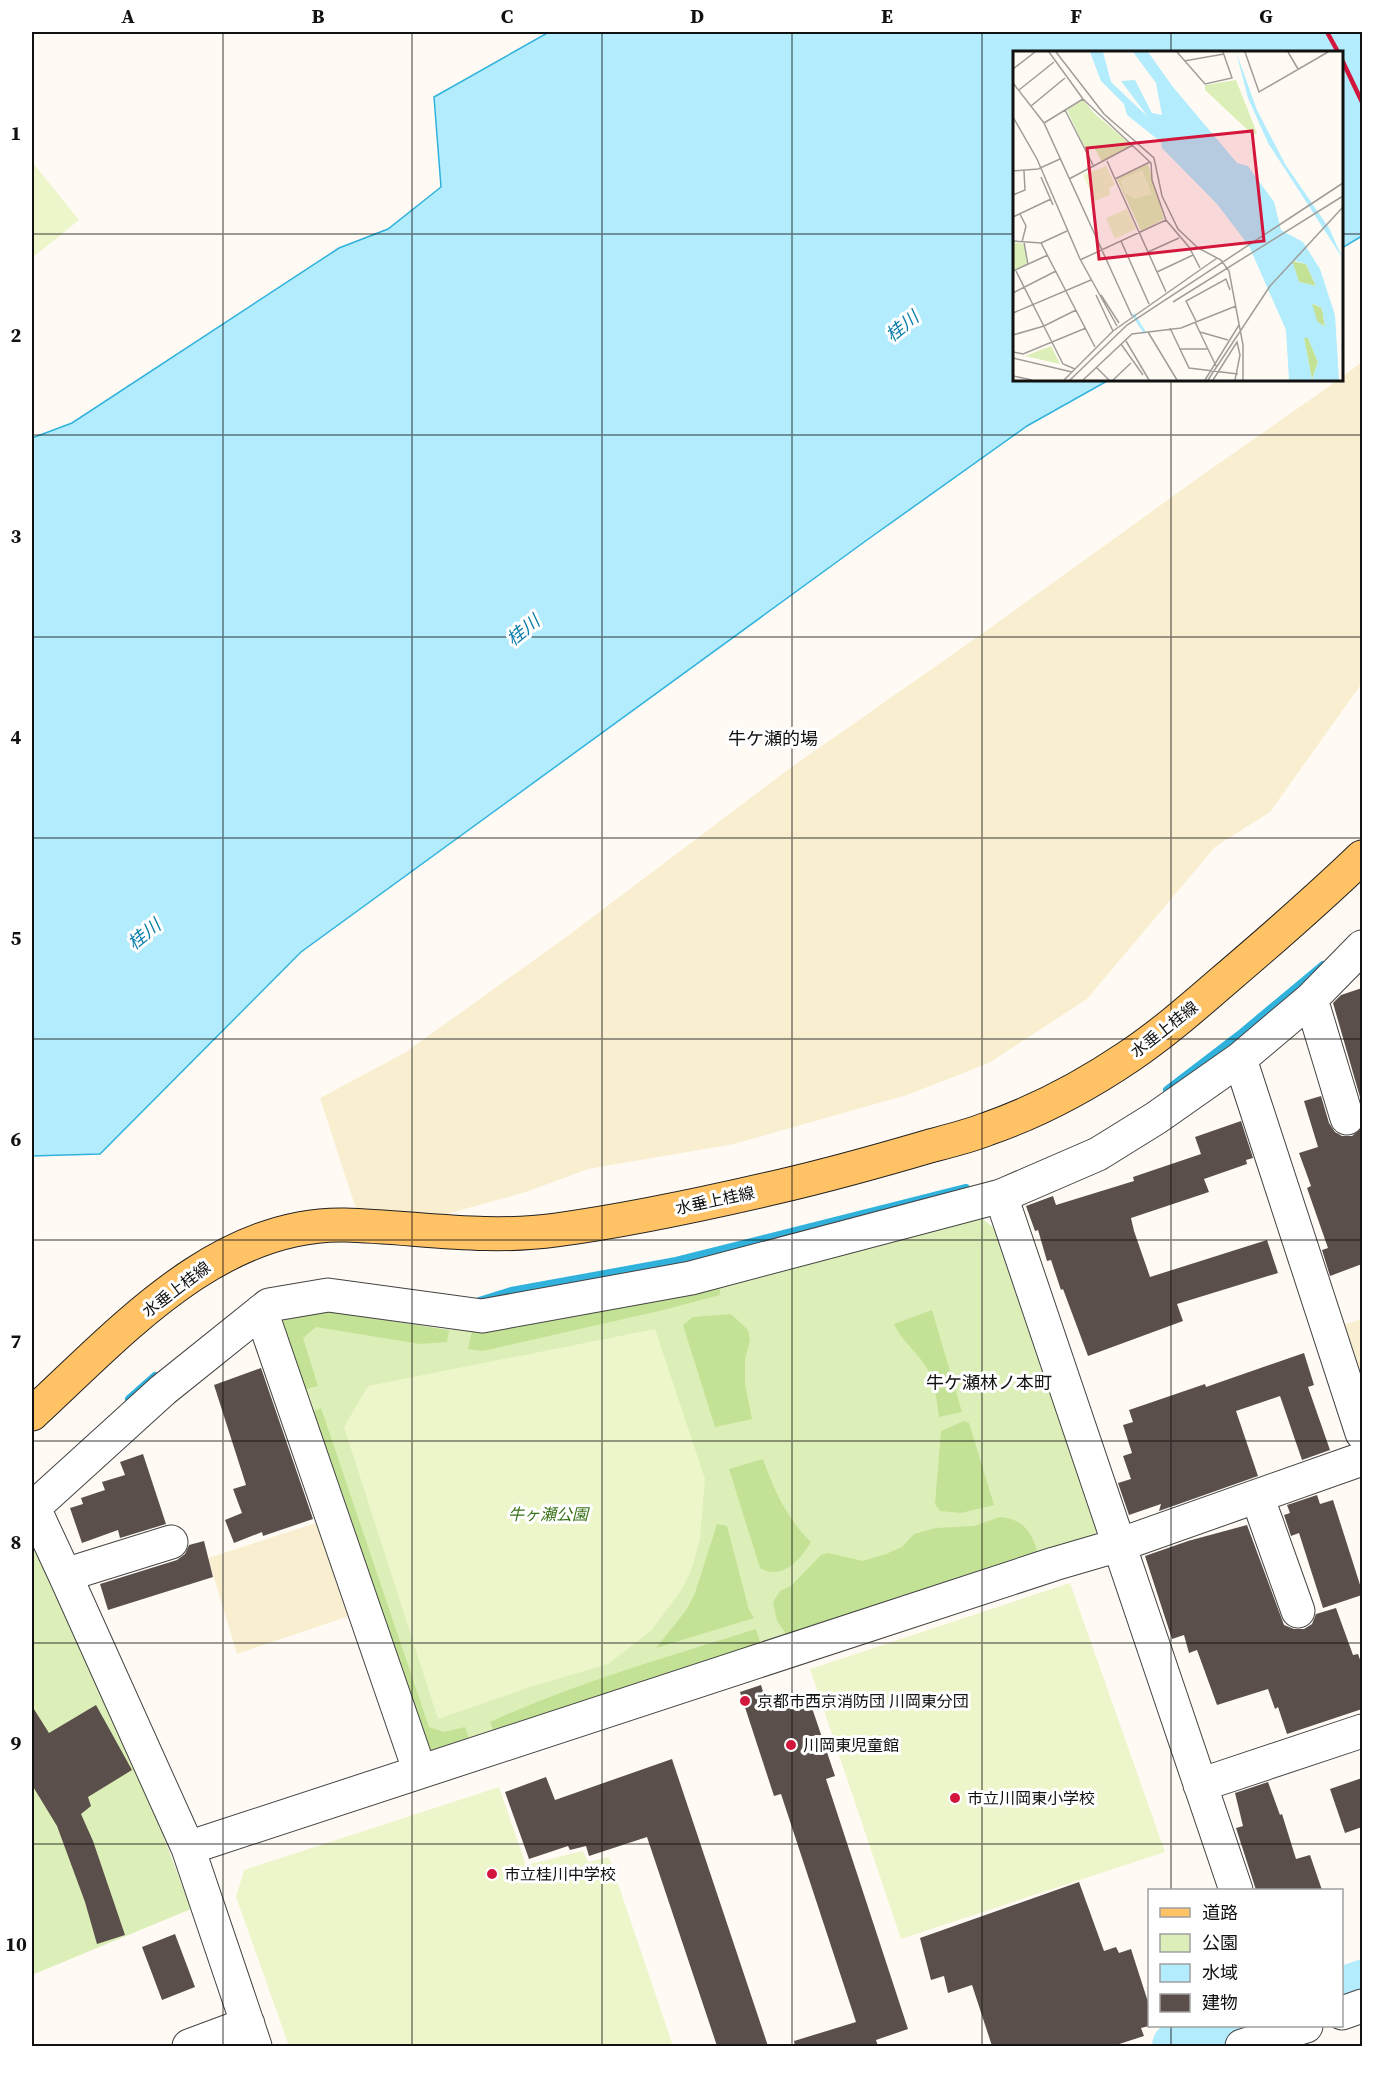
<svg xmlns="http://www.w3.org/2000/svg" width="1394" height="2078" font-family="'Source Serif 4','Noto Sans JP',serif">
	<rect width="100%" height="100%" fill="#fffbf4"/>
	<path fill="#f9efd0" d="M 1362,362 L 1362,683 L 1270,812 L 1215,847 L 1087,999 L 989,1063 L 907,1095 L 734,1144 L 588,1169 L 526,1192 L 450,1213 L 435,1219 L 356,1209 L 320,1098 L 406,1052 L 569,935 L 789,769 L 986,631 L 1201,476 L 1338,380 L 1342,380 L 1342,377 Z
		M 1362,1319 L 1362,1397 L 1339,1326 Z
		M 319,1522 L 349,1616 L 237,1654 L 208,1558 Z"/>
	<path fill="#ddefb8" d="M 978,1215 L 993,1227 L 1099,1524 L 1092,1542 L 442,1754 L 423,1749 L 281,1338 L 284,1318 L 472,1331 Z
		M 32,1536 L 142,1780 L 191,1909 L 32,1975 Z"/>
	<path fill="#c3e295" d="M 720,1286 L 720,1295 L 659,1311 L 483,1351 L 468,1349 L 472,1331 Z
		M 323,1310 L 449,1330 L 447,1342 L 420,1344 L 316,1327 L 303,1338 L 318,1386 L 299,1391 L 281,1338 L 284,1318 Z
		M 932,1310 L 962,1412 L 939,1417 C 937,1401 935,1385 928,1370 C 919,1353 902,1342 894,1324 Z
		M 731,1314 L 748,1330 L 750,1340 L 745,1359 L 745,1384 L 752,1419 L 715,1427 L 683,1325 L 693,1317 Z
		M 321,1408 L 429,1727 L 444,1732 L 465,1727 L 471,1744 L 442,1754 L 423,1749 L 307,1414 Z
		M 964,1421 L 969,1423 L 994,1505 L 961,1513 L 940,1511 L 935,1504 L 941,1431 Z
		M 763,1459 C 774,1490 787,1519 811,1542 C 800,1560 782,1581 760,1568 L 729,1469 Z
		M 1000,1517 C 1023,1519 1031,1531 1038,1553 L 787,1635 L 777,1621 L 773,1602 L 780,1591 L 791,1586 L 821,1555 L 828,1553 L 863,1561 L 886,1554 L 902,1547 L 914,1534 L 936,1528 L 974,1526 Z
		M 717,1524 L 727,1526 L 749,1610 L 754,1618 L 656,1648 L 687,1609 L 695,1593 Z
		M 756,1629 L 761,1645 L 494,1733 L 490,1722 C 575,1683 667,1657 756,1629 Z"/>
	<path fill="#edf5cb" d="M 33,163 L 79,220 L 32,258 L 32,164 Z
		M 655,1329 L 705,1479 L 700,1539 L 692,1568 L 682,1589 L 651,1631 L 608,1664 L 530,1687 L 438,1719 L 344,1427 L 368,1386 Z
		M 1070,1583 L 1165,1852 L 901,1939 L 810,1669 Z
		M 499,1787 L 526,1865 L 583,1851 L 588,1862 L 609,1857 L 673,2046 L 289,2046 L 236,1897 L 244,1870 Z"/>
	<path fill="#b2ecfd" stroke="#30b2dd" stroke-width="1.5" d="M 549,32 L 1362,32 L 1362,236 L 1342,248 L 1342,52 L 1014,52 L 1014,380 L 1109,380 L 1027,426 L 867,540 L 301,952 L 100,1154 L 32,1156 L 32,438 L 72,423 L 339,248 L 388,229 L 441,187 L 434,97 Z"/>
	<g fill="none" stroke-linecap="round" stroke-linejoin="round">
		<path stroke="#30b2dd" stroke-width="8" d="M 1167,1090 L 1239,1035 L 1323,965
			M 479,1301 L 511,1291 L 676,1261 L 966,1188
			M 129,1399 L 155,1376"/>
		<path stroke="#b2ecfd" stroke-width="50" d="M 1342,1992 L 1362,1985
			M 1177,2046 L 1239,2026"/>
	</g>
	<path fill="#5b4f4b" d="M 1362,988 L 1362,1104 L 1333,1003 L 1341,995 Z
		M 1321,1096 L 1329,1123 L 1335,1132 L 1342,1136 L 1352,1136 L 1362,1128 L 1362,1264 L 1330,1276 L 1322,1250 L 1328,1248 L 1307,1188 L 1311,1186 L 1299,1153 L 1318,1147 L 1304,1101 Z
		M 1241,1121 L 1253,1158 L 1246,1160 L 1247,1164 L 1204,1179 L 1209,1192 L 1131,1218 L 1134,1231 L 1150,1277 L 1267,1240 L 1278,1273 L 1177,1304 L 1183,1321 L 1088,1356 L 1063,1289 L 1061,1290 L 1051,1260 L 1047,1261 L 1038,1230 L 1035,1231 L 1026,1206 L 1053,1196 L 1056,1205 L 1134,1181 L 1133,1177 L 1201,1154 L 1195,1137 Z
		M 1304,1353 L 1314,1385 L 1308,1387 L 1330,1450 L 1302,1460 L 1280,1396 L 1236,1411 L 1258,1476 L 1159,1511 L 1161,1504 L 1129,1515 L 1118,1483 L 1131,1479 L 1123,1456 L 1132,1453 L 1123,1425 L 1133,1422 L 1129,1410 L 1205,1384 L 1206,1387 Z
		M 261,1368 L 313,1519 L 263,1536 L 262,1532 L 234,1543 L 225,1520 L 242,1513 L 233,1489 L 246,1485 L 214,1385 Z
		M 143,1454 L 166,1524 L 120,1538 L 118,1530 L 82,1543 L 70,1508 L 83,1504 L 81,1498 L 105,1490 L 102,1482 L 125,1475 L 120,1462 Z
		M 1317,1495 L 1320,1504 L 1333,1500 L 1362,1591 L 1362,1595 L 1323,1608 L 1299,1533 L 1291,1536 L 1284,1515 L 1290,1513 L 1287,1505 Z
		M 1247,1525 L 1284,1625 L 1294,1629 L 1304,1629 L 1312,1624 L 1316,1614 L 1336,1608 L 1353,1655 L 1358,1654 L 1362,1665 L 1362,1709 L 1287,1734 L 1278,1707 L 1275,1709 L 1268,1689 L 1217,1705 L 1197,1650 L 1189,1653 L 1184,1635 L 1172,1639 L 1145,1556 L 1188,1541 Z
		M 204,1541 L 213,1577 L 108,1610 L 100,1584 L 177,1560 L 185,1554 L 189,1545 Z
		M 761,1685 L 768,1707 L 807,1693 L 835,1776 L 826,1779 L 908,2029 L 876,2040 L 878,2046 L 795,2046 L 794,2041 L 856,2022 L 781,1794 L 774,1796 L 740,1692 Z
		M 96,1705 L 132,1770 L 88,1797 L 91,1806 L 81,1814 L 93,1841 L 125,1935 L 97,1944 L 85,1902 L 57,1826 L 32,1785 L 32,1706 L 49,1733 Z
		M 672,1759 L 768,2046 L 717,2046 L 647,1837 L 589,1856 L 586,1846 L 570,1850 L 568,1846 L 529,1859 L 505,1792 L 546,1777 L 555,1800 Z
		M 1362,1778 L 1362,1827 L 1345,1833 L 1330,1789 Z
		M 1268,1782 L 1280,1815 L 1282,1814 L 1296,1859 L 1310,1855 L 1322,1890 L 1256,1890 L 1236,1828 L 1243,1826 L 1235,1793 Z
		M 1079,1882 L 1104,1951 L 1116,1947 L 1119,1953 L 1131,1949 L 1149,2005 L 1149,2026 L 1141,2028 L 1144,2036 L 1113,2046 L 992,2046 L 972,1985 L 948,1993 L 944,1976 L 931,1980 L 920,1938 Z
		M 175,1934 L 195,1987 L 162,2000 L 142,1947 Z"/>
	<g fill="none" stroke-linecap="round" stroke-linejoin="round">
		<defs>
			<path id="minor" d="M 1311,999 L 1347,1118
				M 1240,1059 L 1362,1433
				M 1001,1196 L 1236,1890
				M 261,1311 L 420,1772
				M 1257,1496 L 1298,1611
				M 32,1504 L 65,1575 L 188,1848 L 255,2046
				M 32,1509 L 163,1390 L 269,1305 L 328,1295 L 482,1316 L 691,1278 L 1001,1196 L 1098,1154 L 1156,1118 L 1240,1059 L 1311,999 L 1362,947
				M 65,1575 L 171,1542
				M 1200,1785 L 1362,1731
				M 188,1848 L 1054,1564 L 1119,1545 L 1362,1459
				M 1342,2013 L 1362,2006
				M 189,2046 L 248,2024
				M 1242,2046 L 1306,2026"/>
			<path id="major" d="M 32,1414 C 119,1334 217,1222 345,1225 C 416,1227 485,1240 556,1230 C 630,1220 704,1204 777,1187 C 829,1175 879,1161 930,1146 C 949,1141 969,1136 987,1129 C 1036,1112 1085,1086 1128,1057 C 1161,1035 1192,1008 1222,982 C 1269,942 1317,900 1362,857"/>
		</defs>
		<use href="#minor" stroke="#444" stroke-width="35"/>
		<use href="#major" stroke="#222" stroke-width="35"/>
		<use href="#minor" stroke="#fff" stroke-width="33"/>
		<use href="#major" stroke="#ffc264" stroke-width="33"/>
		<path stroke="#d3163c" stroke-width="4.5" d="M 1327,32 L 1338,52
			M 1342,60 L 1362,102"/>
	</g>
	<path fill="none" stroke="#111" stroke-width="1.5" stroke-opacity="0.55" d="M 223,32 L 223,2046M 412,32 L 412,2046M 602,32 L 602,2046M 792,32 L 792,2046M 982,32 L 982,2046M 1171,32 L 1171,52M 32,234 L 1014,234M 1342,234 L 1362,234M 1171,380 L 1171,1890M 32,435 L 1362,435M 32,637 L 1362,637M 32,838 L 1362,838M 32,1039 L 1362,1039M 32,1240 L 1362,1240M 32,1441 L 1362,1441M 32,1643 L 1362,1643M 32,1844 L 1362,1844M 1171,2026 L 1171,2046"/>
	<g fill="#d3163c" stroke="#fff" stroke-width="2">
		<circle cx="745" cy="1701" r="6"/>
		<circle cx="791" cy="1745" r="6"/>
		<circle cx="955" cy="1798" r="6"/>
		<circle cx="492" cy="1874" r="6"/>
	</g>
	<g text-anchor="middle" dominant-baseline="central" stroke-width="6" stroke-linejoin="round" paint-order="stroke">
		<g font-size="16" fill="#111" stroke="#fff">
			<text transform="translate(1164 1029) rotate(-38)">水垂上桂線</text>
			<text transform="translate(715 1200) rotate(-12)">水垂上桂線</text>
			<text transform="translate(176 1289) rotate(-37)">水垂上桂線</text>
		</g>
		<g font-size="16" font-style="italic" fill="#387217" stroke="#fff">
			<text x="548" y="1514">牛ヶ瀬公園</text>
		</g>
		<g font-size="16" fill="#111" stroke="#fff" text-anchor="start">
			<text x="757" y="1701">京都市西京消防団 川岡東分団</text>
			<text x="803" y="1745">川岡東児童館</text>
			<text x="967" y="1798">市立川岡東小学校</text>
			<text x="504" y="1874">市立桂川中学校</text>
		</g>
		<g font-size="18" font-style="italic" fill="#097dab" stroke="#fff">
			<text transform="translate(902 326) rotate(-39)">桂川</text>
			<text transform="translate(523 630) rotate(-39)">桂川</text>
			<text transform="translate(144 934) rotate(-39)">桂川</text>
		</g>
		<g font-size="18" fill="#111" stroke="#fff">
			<text x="773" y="738">牛ケ瀬的場</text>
			<text x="989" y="1382">牛ケ瀬林ノ本町</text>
		</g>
	</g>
	<g transform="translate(1013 51)">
		<rect width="330" height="330" fill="#fffbf4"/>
		<path d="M 223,29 L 244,82 L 240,84 L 192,39 L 192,34 ZM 70,49 L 81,62 L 118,94 L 89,111 L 81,96 L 73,99 L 54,59 ZM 135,113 L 151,168 L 128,180 L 104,128 ZM 0,191 L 11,193 L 14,214 L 0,219 ZM 38,295 L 47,313 L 12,305 Z" fill="#ddefb8"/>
		<path d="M 279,210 L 293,213 L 303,235 L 286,231 ZM 298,252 L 309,257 L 312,276 L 304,271 ZM 291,287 L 295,287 L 305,311 L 299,329 Z" fill="#c3e295"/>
		<path d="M 93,115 L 102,134 L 96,137 L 97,144 L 82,150 L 70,124 ZM 129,119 L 139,143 L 121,148 L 112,142 L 107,129 ZM 114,158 L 123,178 L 102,188 L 93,167 Z" fill="#edf5cb"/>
		<path d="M 77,1 L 90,1 L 98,31 L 135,66 L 108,30 L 122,29 L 139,62 L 149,64 L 143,32 L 120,1 L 135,1 L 160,36 L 224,112 L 235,115 L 261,151 L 268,179 L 290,191 L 307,218 L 322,264 L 326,329 L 276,329 L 273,279 L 236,195 L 204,153 L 149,97 L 148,91 L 114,64 L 111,53 L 88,30 ZM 279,209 L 293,213 L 303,235 L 286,231 ZM 299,252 L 309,257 L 312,276 L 304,270 ZM 291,287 L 295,287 L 305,311 L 299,329 ZM 223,1 L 244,59 L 272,113 L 316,177 L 330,208 L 255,92 L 235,47 Z" fill="#b2ecfd" fill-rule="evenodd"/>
		<path fill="none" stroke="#b2ecfd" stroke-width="3" d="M 120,263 L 132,282"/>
		<path fill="none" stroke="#a09d99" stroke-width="1.5" d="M 36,1 L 70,48 L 138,112 L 139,129 L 153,169 L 176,196 L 187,217M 43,1 L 91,63 L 141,107 L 149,145 L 165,178 L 185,197 L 208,209 L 216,220 L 230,294 L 230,329M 164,1 L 192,33 L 219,27 L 210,1M 232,1 L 246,41 L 315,1M 275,1 L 285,18M 171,10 L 211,3M 0,18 L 22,1M 0,32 L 31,72 L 119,265M 6,39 L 41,11M 18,55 L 52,27M 52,59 L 81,116M 0,66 L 24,108 L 67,208 L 104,275M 31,72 L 70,48M 94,110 L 153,241M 0,120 L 25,118 L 47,108M 28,126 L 40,154M 56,128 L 120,94M 102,128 L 137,111M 0,144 L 12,139 L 11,120M 7,163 L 13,175 L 9,191M 0,166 L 38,148M 0,190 L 28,192 L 82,296M 108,190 L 136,253M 11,191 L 15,214M 28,192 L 54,180M 135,201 L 166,187M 67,209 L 153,169M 0,220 L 35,204M 3,220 L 50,313 L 62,318M 144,221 L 180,204M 0,242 L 43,220M 83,244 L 100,280M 88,244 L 106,272M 160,251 L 330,145M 0,262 L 78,229M 183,270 L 173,250 L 213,228 L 217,239M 182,271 L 203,315M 157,277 L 176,317 L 225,323M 135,281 L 164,329M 187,281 L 215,289M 0,284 L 31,275 L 63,259M 113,290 L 136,329M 108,293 L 130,324M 166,298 L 194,298M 0,301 L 10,303 L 73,277M 0,307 L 59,321M 83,316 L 96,329M 0,325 L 19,329M 51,329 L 100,280 L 204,207M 57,329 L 114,274 L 330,132M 70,329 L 119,283 L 168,277 L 223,255M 100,329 L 118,312M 192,329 L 226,274M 195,329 L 257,235 L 330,156M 200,329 L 224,291 L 227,304 L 222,329"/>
		<path fill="#d3163c" fill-opacity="0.15" stroke="#d3163c" stroke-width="3" d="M 239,80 L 251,190 L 86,208 L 74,97 Z"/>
		<rect width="330" height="330" fill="none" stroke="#111" stroke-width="3"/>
	</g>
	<rect width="1394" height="2078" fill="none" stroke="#ffffff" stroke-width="66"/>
	<rect x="1148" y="1889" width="195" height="138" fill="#ffffff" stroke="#a0a0a0" stroke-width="1.5"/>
	<rect x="1160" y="1908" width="30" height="9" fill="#ffc264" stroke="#a0a0a0" stroke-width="1.5"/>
	<text x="1202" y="1919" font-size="18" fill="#111111">道路</text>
	<rect x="1160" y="1934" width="30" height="18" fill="#ddefb8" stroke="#a0a0a0" stroke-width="1.5"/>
	<text x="1202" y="1949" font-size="18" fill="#111111">公園</text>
	<rect x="1160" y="1964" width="30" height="18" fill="#b2ecfd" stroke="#a0a0a0" stroke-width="1.5"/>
	<text x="1202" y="1979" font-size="18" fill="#111111">水域</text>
	<rect x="1160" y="1994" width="30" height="18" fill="#5b4f4b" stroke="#a0a0a0" stroke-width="1.5"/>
	<text x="1202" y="2009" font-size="18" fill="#111111">建物</text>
	<rect x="33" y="33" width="1328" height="2012" fill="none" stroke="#111" stroke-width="2"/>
	<g font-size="20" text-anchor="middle" font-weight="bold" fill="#111">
		<text x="128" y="23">A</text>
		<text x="318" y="23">B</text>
		<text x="507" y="23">C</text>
		<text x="697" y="23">D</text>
		<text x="887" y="23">E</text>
		<text x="1076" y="23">F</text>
		<text x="1266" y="23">G</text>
		<text x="16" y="140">1</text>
		<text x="16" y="342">2</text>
		<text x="16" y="543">3</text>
		<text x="16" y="744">4</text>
		<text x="16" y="945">5</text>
		<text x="16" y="1146">6</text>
		<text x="16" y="1348">7</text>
		<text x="16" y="1549">8</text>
		<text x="16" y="1750">9</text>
		<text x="16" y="1951">10</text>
	</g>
</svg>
